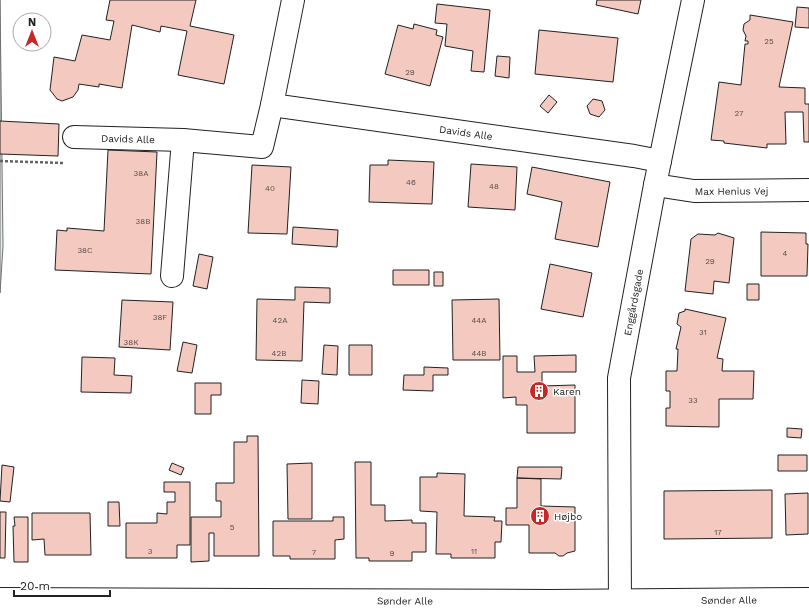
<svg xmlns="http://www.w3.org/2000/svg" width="809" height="610" font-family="'Work Sans',sans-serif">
	<rect width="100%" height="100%" fill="#fff"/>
	<path fill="#e0efe3" stroke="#6f6f6f" d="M 0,0 L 3,246 L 0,293 Z"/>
	<path fill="#f3c9c0" stroke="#222" d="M 110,0 L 196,0 L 190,26 L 234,35 L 224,84 L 178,75 L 187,31 L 161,26 L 160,32 L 132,25 L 122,88 L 99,84 L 99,87 L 79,84 L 78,90 L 73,97 L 62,101 L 57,99 L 50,90 L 54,57 L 75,61 L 82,35 L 110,40 L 114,21 L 106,20 Z
		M 597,0 L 641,0 L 638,14 L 596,5 Z
		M 437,4 L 490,10 L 484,72 L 471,71 L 473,51 L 445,46 L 447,24 L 435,23 Z
		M 797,7 L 809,8 L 809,28 L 795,27 Z
		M 750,15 L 793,22 L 779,87 L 805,88 L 805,104 L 809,104 L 809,142 L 804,142 L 803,112 L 785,112 L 786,144 L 767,144 L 767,148 L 724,143 L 724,141 L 711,140 L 719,82 L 741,85 L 745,44 L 748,44 L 748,41 L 745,41 L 746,36 L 743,30 L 744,24 L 750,20 Z
		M 414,24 L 437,30 L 436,35 L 443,37 L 430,86 L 385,74 L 398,25 L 413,29 Z
		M 539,30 L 618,38 L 613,82 L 535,74 Z
		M 497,56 L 510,57 L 509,78 L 495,76 Z
		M 549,95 L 557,102 L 548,113 L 540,106 Z
		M 593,99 L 602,101 L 605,110 L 599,117 L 590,114 L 587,106 Z
		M 0,121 L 59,124 L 58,156 L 0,154 Z
		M 108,150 L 157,152 L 151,274 L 55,270 L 57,230 L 67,231 L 67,228 L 104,231 Z
		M 388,160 L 434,162 L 432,204 L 369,202 L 370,165 L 388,165 Z
		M 471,164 L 517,167 L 515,210 L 468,207 Z
		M 252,165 L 291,167 L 287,234 L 248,233 Z
		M 532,167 L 610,182 L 598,247 L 555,239 L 562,202 L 527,194 Z
		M 293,227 L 338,230 L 337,247 L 292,244 Z
		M 761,232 L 806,233 L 806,244 L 808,244 L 807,276 L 761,276 Z
		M 718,233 L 734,238 L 729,283 L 714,281 L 713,294 L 685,291 L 691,239 L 698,234 L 715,235 Z
		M 199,254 L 213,257 L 207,289 L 193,286 Z
		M 550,264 L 592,273 L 583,317 L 541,309 Z
		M 393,270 L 429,270 L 429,285 L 393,285 Z
		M 434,272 L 443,272 L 443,286 L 434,286 Z
		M 747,284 L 759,284 L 759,300 L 747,300 Z
		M 295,287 L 330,288 L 330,303 L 304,302 L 302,361 L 256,360 L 257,299 L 295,300 Z
		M 499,299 L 500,360 L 453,360 L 452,300 Z
		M 122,300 L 173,302 L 170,350 L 119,347 Z
		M 685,309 L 726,318 L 717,358 L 723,359 L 722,371 L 754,371 L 753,399 L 719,399 L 719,427 L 666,426 L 666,408 L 670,408 L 670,391 L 666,391 L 666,371 L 677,371 L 678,349 L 676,349 L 681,327 L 677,324 L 679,313 L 685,311 Z
		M 183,342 L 197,345 L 192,373 L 177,371 Z
		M 324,345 L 338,346 L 337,375 L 322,374 Z
		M 349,345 L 372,345 L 372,375 L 349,375 Z
		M 576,355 L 576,372 L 542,372 L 542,386 L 575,385 L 575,433 L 527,433 L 527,405 L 516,405 L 516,397 L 503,398 L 503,356 L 517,356 L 517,372 L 535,372 L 534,356 Z
		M 82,357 L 115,358 L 114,375 L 132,376 L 131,393 L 81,392 Z
		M 424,367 L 448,368 L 448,375 L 433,375 L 433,391 L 403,390 L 404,375 L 424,375 Z
		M 302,380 L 319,381 L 318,404 L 301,403 Z
		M 195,383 L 221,383 L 221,395 L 211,395 L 211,414 L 195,414 Z
		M 787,428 L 802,429 L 801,438 L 787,437 Z
		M 247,436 L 258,436 L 259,556 L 214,556 L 214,533 L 209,533 L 209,561 L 191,562 L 191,517 L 221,517 L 221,501 L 216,501 L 216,483 L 234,483 L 234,442 L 247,442 Z
		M 778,455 L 807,455 L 807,471 L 778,471 Z
		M 355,462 L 371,462 L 371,505 L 385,505 L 385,521 L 412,520 L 412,523 L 426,523 L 426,552 L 412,552 L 412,561 L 369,561 L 369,558 L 356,558 Z
		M 172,463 L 184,468 L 181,475 L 169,470 Z
		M 312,463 L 312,519 L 288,519 L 287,464 Z
		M 2,465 L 14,467 L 10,502 L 0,501 Z
		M 518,467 L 562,467 L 561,479 L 517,478 Z
		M 437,473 L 465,474 L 464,516 L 495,517 L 494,521 L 502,521 L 501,542 L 495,542 L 495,558 L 451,558 L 451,554 L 436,554 L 437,512 L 420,511 L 420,477 L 437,477 Z
		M 517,478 L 541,479 L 541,506 L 575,507 L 575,551 L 567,553 L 563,556 L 559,556 L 555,553 L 529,553 L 529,525 L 506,525 L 506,508 L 517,508 Z
		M 164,482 L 190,482 L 190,545 L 177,545 L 177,558 L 126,558 L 126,523 L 157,523 L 157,513 L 167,514 L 167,502 L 175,502 L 175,492 L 164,492 Z
		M 772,490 L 772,538 L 664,539 L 664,491 Z
		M 808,493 L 808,534 L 786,535 L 785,494 Z
		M 108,502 L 119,502 L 120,526 L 108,526 Z
		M 0,512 L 6,512 L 5,558 L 0,558 Z
		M 32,513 L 90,513 L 91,555 L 45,555 L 44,539 L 32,540 Z
		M 14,517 L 28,517 L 28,562 L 14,562 L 13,526 L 15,526 Z
		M 333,517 L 344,517 L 344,539 L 335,540 L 335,559 L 290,559 L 290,556 L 273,556 L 273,521 L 333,521 Z"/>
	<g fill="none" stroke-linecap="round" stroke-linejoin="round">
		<defs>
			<g id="minor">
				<path id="s1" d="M 293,0 L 272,105 L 634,156 L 660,161"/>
				<path id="s2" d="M 74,137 L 183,140 L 262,147 L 272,105"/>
				<path id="s3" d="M 655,185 L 694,191 L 809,190"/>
				<path d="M 172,276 L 183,140"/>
				<path id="s4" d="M 0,599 L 550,601 L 809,599"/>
				<path id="s5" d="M 620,610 L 619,378 L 655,185 L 693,0"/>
			</g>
		</defs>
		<use href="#minor" stroke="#222" stroke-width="24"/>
		<path stroke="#646464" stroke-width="2.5" stroke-dasharray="3 2" stroke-linecap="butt" d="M 0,161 L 63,163"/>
		<use href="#minor" stroke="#fff" stroke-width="22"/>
	</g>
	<defs>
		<symbol id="building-disc" viewBox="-11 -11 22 22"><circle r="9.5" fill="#c62828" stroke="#fff"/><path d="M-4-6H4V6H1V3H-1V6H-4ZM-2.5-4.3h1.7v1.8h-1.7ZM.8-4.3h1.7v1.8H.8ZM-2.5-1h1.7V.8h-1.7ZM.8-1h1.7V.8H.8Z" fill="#fff"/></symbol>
	</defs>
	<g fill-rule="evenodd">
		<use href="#building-disc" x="528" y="380" width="22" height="22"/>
		<use href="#building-disc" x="529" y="505" width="22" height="22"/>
	</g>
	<g text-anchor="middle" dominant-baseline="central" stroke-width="3" stroke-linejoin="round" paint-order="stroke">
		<g font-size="8" fill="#564c4a">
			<text x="769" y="41">25</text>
			<text x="410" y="72">29</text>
			<text x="739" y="113">27</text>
			<text x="141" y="173">38A</text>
			<text x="411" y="182">46</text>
			<text x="494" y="186">48</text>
			<text x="270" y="188">40</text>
			<text x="143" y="221">38B</text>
			<text x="85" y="250">38C</text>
			<text x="785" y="253">4</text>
			<text x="710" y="261">29</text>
			<text x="160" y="317">38F</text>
			<text x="280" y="320">42A</text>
			<text x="479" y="320">44A</text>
			<text x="703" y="332">31</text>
			<text x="131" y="342">38K</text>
			<text x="279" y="353">42B</text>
			<text x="479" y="353">44B</text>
			<text x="693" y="400">33</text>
			<text x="232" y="527">5</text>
			<text x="718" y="532">17</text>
			<text x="150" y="551">3</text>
			<text x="474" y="551">11</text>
			<text x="314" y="552">7</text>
			<text x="392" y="553">9</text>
		</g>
		<g font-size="10" fill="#222" stroke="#fff">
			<text stroke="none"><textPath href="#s1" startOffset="303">Davids Alle</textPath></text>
			<text stroke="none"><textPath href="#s2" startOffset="54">Davids Alle</textPath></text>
			<text stroke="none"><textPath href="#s3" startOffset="77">Max Henius Vej</textPath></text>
			<text stroke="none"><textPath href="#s5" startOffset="309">Enggårdsgade</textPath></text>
			<text stroke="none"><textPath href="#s4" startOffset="405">Sønder Alle</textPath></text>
			<text stroke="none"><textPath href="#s4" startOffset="729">Sønder Alle</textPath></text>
		</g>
		<g font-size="10" fill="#222" stroke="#fff" text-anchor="start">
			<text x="553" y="391">Karen</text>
			<text x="554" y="516">Højbo</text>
		</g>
	</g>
	<g transform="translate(32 32)"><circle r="19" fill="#ffffff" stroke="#a7a7a7"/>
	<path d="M0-3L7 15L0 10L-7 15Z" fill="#c62828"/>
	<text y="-6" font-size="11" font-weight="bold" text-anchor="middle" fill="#222222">N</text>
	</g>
	<path d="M14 590v6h96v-6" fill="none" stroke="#222222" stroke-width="2"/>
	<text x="20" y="590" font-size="12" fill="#222222" stroke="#ffffff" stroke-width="3" paint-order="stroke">20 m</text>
</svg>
